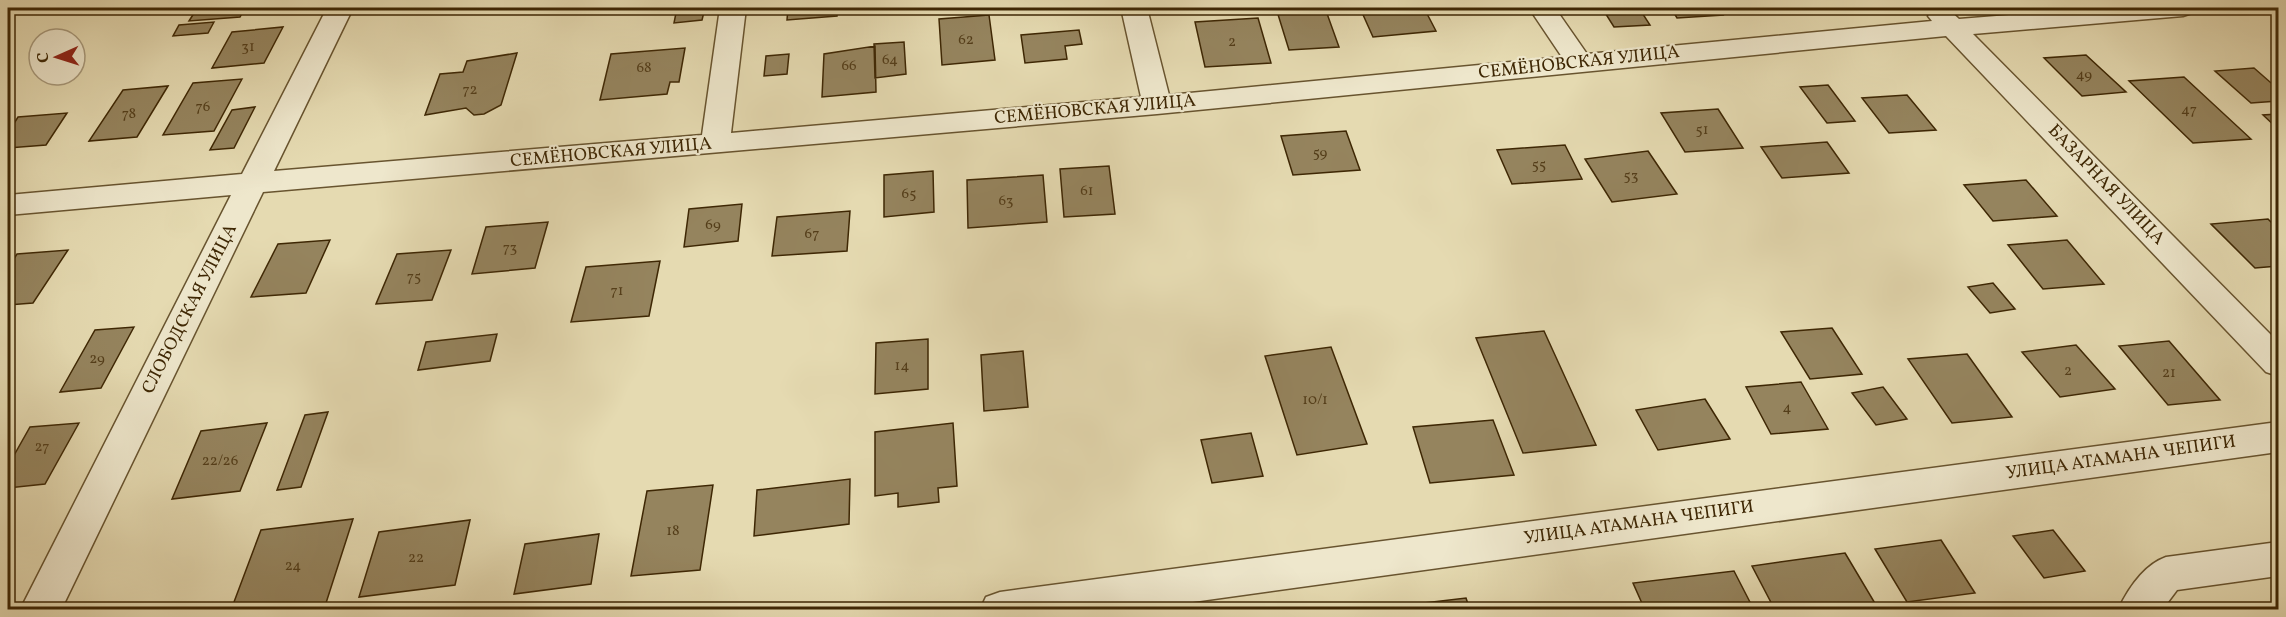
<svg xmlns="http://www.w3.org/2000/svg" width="2286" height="617" font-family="Vollkorn,serif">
	<rect width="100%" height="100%" fill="#e5dab1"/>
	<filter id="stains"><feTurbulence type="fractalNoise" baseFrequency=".00333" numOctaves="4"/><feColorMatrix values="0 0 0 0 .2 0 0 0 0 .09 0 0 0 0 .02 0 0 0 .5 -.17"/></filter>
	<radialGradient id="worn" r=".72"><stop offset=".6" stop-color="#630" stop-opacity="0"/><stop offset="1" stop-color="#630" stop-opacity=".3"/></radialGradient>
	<path fill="#95845e" stroke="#3e2704" stroke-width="1.5" d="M 209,8 L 245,8 L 240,17 L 189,21 L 196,10 Z
		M 677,8 L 705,8 L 702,20 L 674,23 Z
		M 788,8 L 837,8 L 837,16 L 787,20 Z
		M 1276,8 L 1325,8 L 1339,47 L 1289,50 Z
		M 1360,8 L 1424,8 L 1436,31 L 1373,37 Z
		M 1602,8 L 1639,8 L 1650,25 L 1614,27 Z
		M 1671,8 L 1718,8 L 1723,15 L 1677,18 Z
		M 989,15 L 995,60 L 942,65 L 939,19 Z
		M 1258,18 L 1271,63 L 1205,67 L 1195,22 Z
		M 214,22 L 208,33 L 173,36 L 179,25 Z
		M 283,27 L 264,63 L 212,68 L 232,32 Z
		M 1079,30 L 1082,44 L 1065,46 L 1067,59 L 1025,63 L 1021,35 Z
		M 904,42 L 906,74 L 875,78 L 874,44 Z
		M 875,46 L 876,92 L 822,97 L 824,54 Z
		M 685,48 L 679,82 L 670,82 L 667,94 L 600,100 L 611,54 Z
		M 517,53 L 501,105 L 484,114 L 474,115 L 466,108 L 425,115 L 440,74 L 463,72 L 467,61 Z
		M 789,54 L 787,74 L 764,76 L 766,56 Z
		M 2086,55 L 2126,92 L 2082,96 L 2044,58 Z
		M 2254,68 L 2278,89 L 2278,101 L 2251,103 L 2215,71 Z
		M 2184,77 L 2251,139 L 2193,143 L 2129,81 Z
		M 242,79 L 214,131 L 163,135 L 193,83 Z
		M 1828,85 L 1855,121 L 1827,123 L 1800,87 Z
		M 168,86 L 137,137 L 89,141 L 123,90 Z
		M 1907,95 L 1936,130 L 1889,133 L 1862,98 Z
		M 255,107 L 234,148 L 210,150 L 232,110 Z
		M 1718,109 L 1743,148 L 1685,152 L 1661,113 Z
		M 67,113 L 46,145 L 8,148 L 8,133 L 18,117 Z
		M 2278,114 L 2278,129 L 2263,115 Z
		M 1346,131 L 1360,170 L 1293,175 L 1281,136 Z
		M 1827,142 L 1849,173 L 1782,178 L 1761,147 Z
		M 1565,145 L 1582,179 L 1512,184 L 1497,150 Z
		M 1648,151 L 1677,194 L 1612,202 L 1585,159 Z
		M 1109,166 L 1115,214 L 1064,217 L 1060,169 Z
		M 933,171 L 934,212 L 884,217 L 884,175 Z
		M 1043,175 L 1047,222 L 968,228 L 967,180 Z
		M 2026,180 L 2057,216 L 1993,221 L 1964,185 Z
		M 742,204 L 738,241 L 684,247 L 689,209 Z
		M 850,211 L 847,251 L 772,256 L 777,217 Z
		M 2268,219 L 2278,229 L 2278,266 L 2255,268 L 2211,224 Z
		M 548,222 L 535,268 L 472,274 L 486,227 Z
		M 330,240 L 306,293 L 251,297 L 278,244 Z
		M 2067,240 L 2104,284 L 2043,289 L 2008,245 Z
		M 68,250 L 33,303 L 8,305 L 8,268 L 17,254 Z
		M 451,250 L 432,300 L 376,304 L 397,254 Z
		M 660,261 L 649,316 L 571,322 L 586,267 Z
		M 1993,283 L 2015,309 L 1990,313 L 1968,287 Z
		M 134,327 L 101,388 L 60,392 L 95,330 Z
		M 1832,328 L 1862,374 L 1810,379 L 1781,332 Z
		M 1544,331 L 1596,445 L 1523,453 L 1476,338 Z
		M 497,334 L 490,361 L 418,370 L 426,342 Z
		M 928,339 L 928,389 L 875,394 L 876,343 Z
		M 2169,341 L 2220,400 L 2168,405 L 2119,346 Z
		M 2076,345 L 2115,389 L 2060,397 L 2022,352 Z
		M 1331,347 L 1367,444 L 1297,455 L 1265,356 Z
		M 1023,351 L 1028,407 L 984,411 L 981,355 Z
		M 1967,354 L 2012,417 L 1952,423 L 1908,359 Z
		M 1801,382 L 1828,429 L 1771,434 L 1746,387 Z
		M 1883,387 L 1907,419 L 1876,425 L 1852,393 Z
		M 1705,399 L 1730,439 L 1658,450 L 1636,410 Z
		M 328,412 L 301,487 L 277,490 L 305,415 Z
		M 1493,420 L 1514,475 L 1430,483 L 1413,427 Z
		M 79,423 L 45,484 L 8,488 L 8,466 L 30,427 Z
		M 267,423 L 240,491 L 172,499 L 201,431 Z
		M 953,423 L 957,486 L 938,488 L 939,502 L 898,507 L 898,493 L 875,496 L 875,432 Z
		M 1251,433 L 1263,476 L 1212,483 L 1201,440 Z
		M 850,479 L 849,524 L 754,536 L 757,490 Z
		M 713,485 L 700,570 L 631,576 L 647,491 Z
		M 353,519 L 326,603 L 273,610 L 231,610 L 261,530 Z
		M 470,520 L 455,585 L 359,597 L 379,532 Z
		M 2053,530 L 2085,571 L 2044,578 L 2013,536 Z
		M 599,534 L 591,584 L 514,594 L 525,544 Z
		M 1941,540 L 1975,593 L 1907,602 L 1875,549 Z
		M 1845,553 L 1879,610 L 1775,610 L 1752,566 Z
		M 1734,571 L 1754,610 L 1645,610 L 1633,583 Z
		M 1466,598 L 1470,610 L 1400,610 L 1399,606 Z"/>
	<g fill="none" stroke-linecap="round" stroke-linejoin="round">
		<defs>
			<path id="minor" d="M 327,8 L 353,8 L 274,171 L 702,135 L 720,8 L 746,8 L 731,133 L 1141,97 L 1121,8 L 1147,8 L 1169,95 L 1562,57 L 1529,8 L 1555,8 L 1587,54 L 1932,21 L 1928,16 L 1932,10 C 1945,7 1950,10 1959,19 L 2094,8 L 2196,8 L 2192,13 L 2183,16 L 1973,34 L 2278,342 L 2278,376 L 2266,372 L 1946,36 L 1157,114 L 263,192 L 61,610 L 20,610 L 231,195 L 8,215 L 8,195 L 242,174 Z
				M 2278,422 L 2278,452 L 1135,610 L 980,610 L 986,597 L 1000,592 Z
				M 2278,542 L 2278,576 L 2177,590 L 2162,610 L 2118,610 C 2128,589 2144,565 2166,557 Z"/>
		</defs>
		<use href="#minor" stroke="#68542f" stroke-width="3"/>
		<use href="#minor" fill="#eee7cc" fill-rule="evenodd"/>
	</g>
	<g text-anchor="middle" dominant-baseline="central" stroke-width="4.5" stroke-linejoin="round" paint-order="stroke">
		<g font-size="15" fill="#543e1a">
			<text x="966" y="40">62</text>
			<text x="1232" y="42">2</text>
			<text x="248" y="47">31</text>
			<text x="890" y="60">64</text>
			<text x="849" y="66">66</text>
			<text x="644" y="68">68</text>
			<text x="2084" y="75">49</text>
			<text x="470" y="90">72</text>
			<text x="203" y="107">76</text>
			<text x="2189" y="110">47</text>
			<text x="129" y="114">78</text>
			<text x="1702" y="130">51</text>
			<text x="1320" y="153">59</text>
			<text x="1539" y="165">55</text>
			<text x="1631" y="176">53</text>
			<text x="1087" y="191">61</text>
			<text x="909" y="194">65</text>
			<text x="1006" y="201">63</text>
			<text x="713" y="225">69</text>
			<text x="812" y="234">67</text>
			<text x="510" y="248">73</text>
			<text x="414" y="277">75</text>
			<text x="617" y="291">71</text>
			<text x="97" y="359">29</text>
			<text x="902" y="366">14</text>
			<text x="2068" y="371">2</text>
			<text x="2169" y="373">21</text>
			<text x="1315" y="400">10/1</text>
			<text x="1787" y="408">4</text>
			<text x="42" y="447">27</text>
			<text x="220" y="461">22/26</text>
			<text x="673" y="531">18</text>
			<text x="416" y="558">22</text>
			<text x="293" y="566">24</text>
		</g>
		<g font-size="18" fill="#3e2704" stroke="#eee7cc">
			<text transform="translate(1579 63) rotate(-6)">СЕМЁНОВСКАЯ УЛИЦА</text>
			<text transform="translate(1095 110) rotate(-5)">СЕМЁНОВСКАЯ УЛИЦА</text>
			<text transform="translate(611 153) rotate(-5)">СЕМЁНОВСКАЯ УЛИЦА</text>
			<text transform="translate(2106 185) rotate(46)">БАЗАРНАЯ УЛИЦА</text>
			<text transform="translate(190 309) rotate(-63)">СЛОБОДСКАЯ УЛИЦА</text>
			<text transform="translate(2121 458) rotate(-8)">УЛИЦА АТАМАНА ЧЕПИГИ</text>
			<text transform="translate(1639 523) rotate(-8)">УЛИЦА АТАМАНА ЧЕПИГИ</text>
		</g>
	</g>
	<rect width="2286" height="617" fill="none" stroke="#e5dab1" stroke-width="30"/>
	<rect x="9" y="9" width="2268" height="599" fill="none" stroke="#3e2704" stroke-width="3"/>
	<rect x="15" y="15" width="2256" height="587" fill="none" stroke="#3e2704" stroke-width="1.5"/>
	<g transform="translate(57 57) rotate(267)"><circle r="28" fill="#eee7cc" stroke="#a89a7c" stroke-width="1.5"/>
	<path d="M0-4.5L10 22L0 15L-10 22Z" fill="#8f2418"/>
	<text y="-9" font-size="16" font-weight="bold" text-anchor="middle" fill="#3e2704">С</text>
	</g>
	<rect width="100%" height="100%" filter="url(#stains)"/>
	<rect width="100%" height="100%" fill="url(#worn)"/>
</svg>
